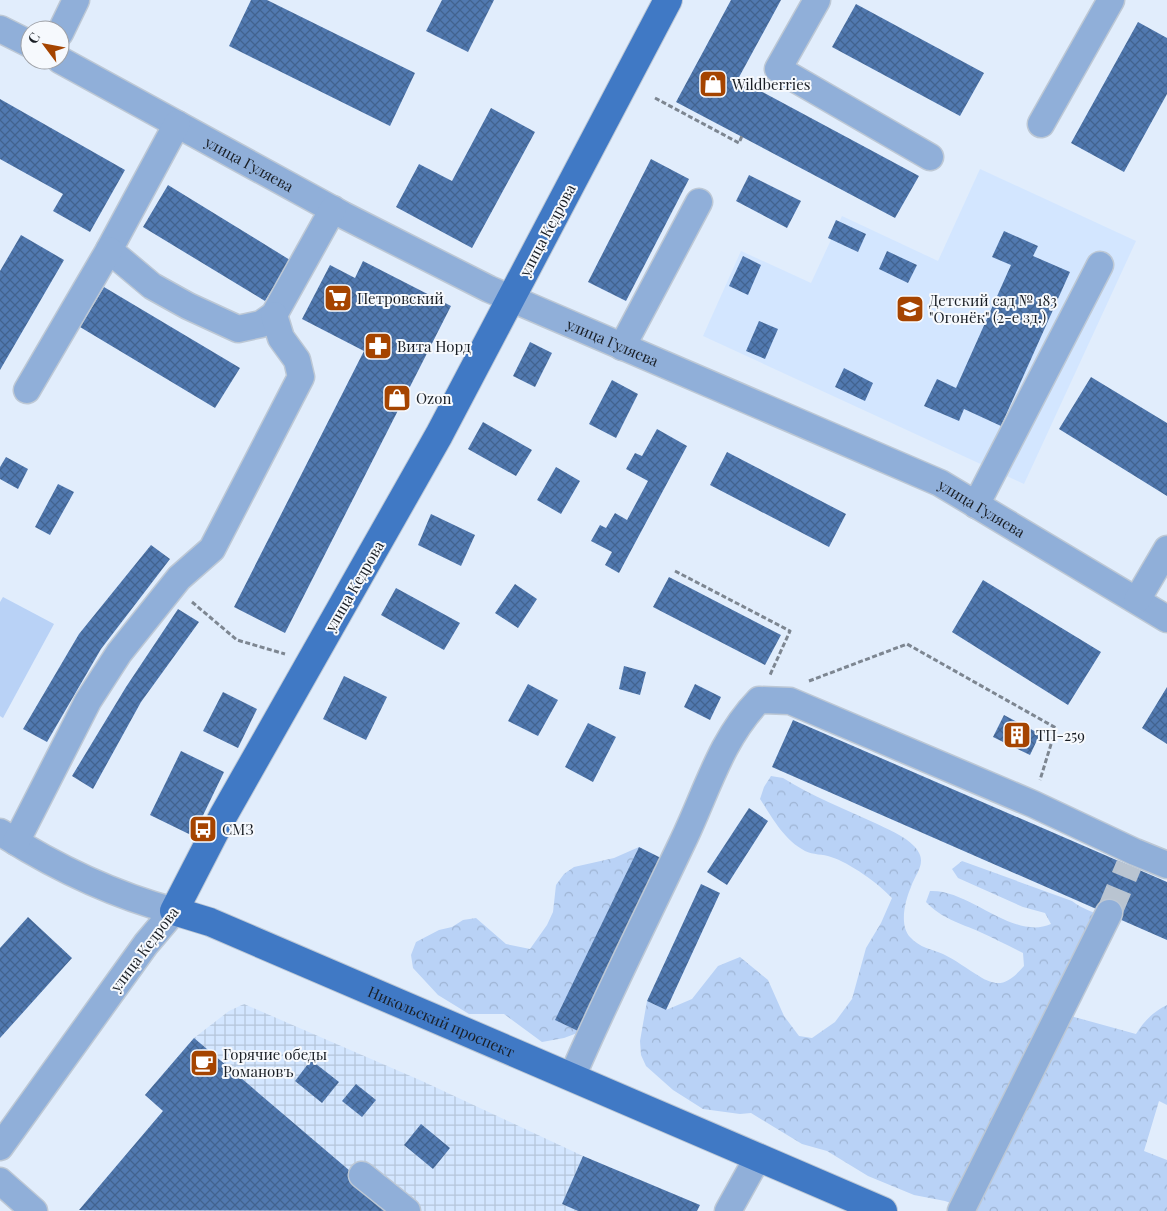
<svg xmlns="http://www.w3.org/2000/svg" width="1167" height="1211" font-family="'Playfair Display',serif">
	<defs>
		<pattern id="industrial-grid" width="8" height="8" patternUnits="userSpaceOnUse" patternTransform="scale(1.25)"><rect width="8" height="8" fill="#d3e6ff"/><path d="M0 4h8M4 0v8" fill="none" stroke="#b5c5da"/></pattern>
		<pattern id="forest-crowns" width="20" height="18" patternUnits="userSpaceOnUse" patternTransform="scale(1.25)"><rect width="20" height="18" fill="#b9d2f6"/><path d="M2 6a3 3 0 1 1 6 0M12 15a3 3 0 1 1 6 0" fill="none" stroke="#9eb4d3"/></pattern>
		<pattern id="building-cross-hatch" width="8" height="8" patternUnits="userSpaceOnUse" patternTransform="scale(1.25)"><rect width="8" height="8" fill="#5179b0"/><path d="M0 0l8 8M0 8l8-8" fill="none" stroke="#42638f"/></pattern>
	</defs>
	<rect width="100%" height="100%" fill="#e1edfc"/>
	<path fill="#d3e6ff" d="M 980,169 L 1136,241 L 1024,484 L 703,336 L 741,251 L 811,283 L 842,216 L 938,261 Z"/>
	<path fill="url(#industrial-grid)" d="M 244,1004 L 422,1081 L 583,1156 L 562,1204 L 578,1211 L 80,1211 L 163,1111 L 145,1095 L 194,1038 L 229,1011 Z"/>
	<path fill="#b9d2f6" d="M 3,597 L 54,624 L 3,718 L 0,716 L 0,602 Z"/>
	<path fill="url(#forest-crowns)" d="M 771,776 L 783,778 C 812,796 844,809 875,823 C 887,829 905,836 914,846 C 929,862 916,872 911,887 C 905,901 899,925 910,937 C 920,948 931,949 943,954 C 956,960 967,969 979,976 C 999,989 1009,983 1024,966 L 1023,953 C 1009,946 995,939 980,932 C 960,923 942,919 926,902 L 930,891 C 970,889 1013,941 1051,924 L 1045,913 L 1023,907 L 958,878 L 952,869 L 962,861 L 1072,901 C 1082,909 1094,912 1105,918 L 1067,1015 L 1136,1034 C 1144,1021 1153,1012 1167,1005 L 1167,1105 L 1159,1101 L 1144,1151 L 1167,1160 L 1167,1211 L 973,1211 L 945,1201 L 914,1195 L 868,1176 L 827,1151 L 802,1144 L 751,1113 L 740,1114 L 703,1109 L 673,1090 L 646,1066 L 641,1055 L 640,1041 L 647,1001 L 666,1010 L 692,999 L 718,966 L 740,957 L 768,980 L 784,1016 L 799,1036 L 812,1038 L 835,1022 L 852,999 L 866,948 L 881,923 L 892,898 C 878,883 850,863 831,857 C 823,854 813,855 805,851 C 784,840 773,819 760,799 L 764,787 Z
		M 639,847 L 556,1020 L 580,1032 L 564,1038 L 542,1042 L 504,1014 L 469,1014 L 438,995 L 413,968 L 411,955 L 416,942 L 439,930 L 452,927 L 463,920 L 476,918 L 506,944 L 530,949 L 547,925 L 553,912 L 556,885 L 564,874 L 574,867 L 614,858 Z"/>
	<path fill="url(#building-cross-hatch)" d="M 251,0 L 267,0 L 415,73 L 390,126 L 229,46 Z
		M 442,0 L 494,0 L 468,52 L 426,31 Z
		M 731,0 L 781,0 L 738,79 L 919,176 L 895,218 L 676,102 Z
		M 856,4 L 984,73 L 960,116 L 832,47 Z
		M 1138,22 L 1167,38 L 1167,94 L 1124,172 L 1071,143 Z
		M 0,99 L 125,170 L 90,232 L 53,211 L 63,194 L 0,159 Z
		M 491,108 L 535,132 L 472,248 L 396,207 L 419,164 L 452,181 Z
		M 651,159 L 689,179 L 626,301 L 588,282 Z
		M 749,175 L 801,201 L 787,228 L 736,201 Z
		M 168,185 L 290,260 L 265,301 L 143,227 Z
		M 836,220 L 866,234 L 858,252 L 828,238 Z
		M 1004,231 L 1038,246 L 1033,256 L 1070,272 L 1001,426 L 964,409 L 959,421 L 924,406 L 937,379 L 956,388 L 1011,265 L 992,257 Z
		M 21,235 L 64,260 L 0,370 L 0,271 Z
		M 887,251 L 917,265 L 908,283 L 879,269 Z
		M 743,256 L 761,265 L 748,295 L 729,286 Z
		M 363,261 L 451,306 L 285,633 L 234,607 L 364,351 L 302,319 L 330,265 L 355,278 Z
		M 104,287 L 240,368 L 215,408 L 80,327 Z
		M 759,321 L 778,329 L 765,359 L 746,351 Z
		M 530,342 L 552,353 L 535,387 L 513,376 Z
		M 844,368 L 873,383 L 865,401 L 835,387 Z
		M 1091,377 L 1167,423 L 1167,496 L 1059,429 Z
		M 612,380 L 638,394 L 616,438 L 589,424 Z
		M 483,422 L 532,450 L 516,476 L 468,449 Z
		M 657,429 L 687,446 L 619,573 L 605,565 L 612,552 L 591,541 L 600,525 L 606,528 L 615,513 L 627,520 L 648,481 L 626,469 L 635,453 L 642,456 Z
		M 727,452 L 846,514 L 829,547 L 710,485 Z
		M 6,457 L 28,469 L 18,489 L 0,479 L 0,467 Z
		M 556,467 L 580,481 L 561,514 L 537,500 Z
		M 58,484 L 74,492 L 50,535 L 35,527 Z
		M 431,514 L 475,535 L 461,566 L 418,545 Z
		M 151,545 L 170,559 L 101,649 L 47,742 L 23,729 L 79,634 Z
		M 669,577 L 781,635 L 765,665 L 653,607 Z
		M 983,580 L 1101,652 L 1068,705 L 952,632 Z
		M 515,584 L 537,599 L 518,628 L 495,613 Z
		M 396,588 L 460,623 L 444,650 L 381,615 Z
		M 178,609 L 199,622 L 141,702 L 93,789 L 72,776 L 126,687 Z
		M 624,666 L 646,672 L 640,695 L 619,689 Z
		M 344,676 L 387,697 L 366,740 L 323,719 Z
		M 528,684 L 558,700 L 538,736 L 508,721 Z
		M 695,684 L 721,697 L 710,720 L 684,707 Z
		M 1167,687 L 1167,744 L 1142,728 Z
		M 223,692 L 257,709 L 238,748 L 203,731 Z
		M 1004,715 L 1040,734 L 1030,755 L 993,737 Z
		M 793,720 L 1167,882 L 1167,940 L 772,767 Z
		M 588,723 L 616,737 L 593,782 L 565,767 Z
		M 181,751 L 224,772 L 193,836 L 150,815 Z
		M 749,808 L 768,821 L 727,885 L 707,872 Z
		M 639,847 L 663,859 L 580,1032 L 555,1020 Z
		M 701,884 L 720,893 L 666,1010 L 647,1001 Z
		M 28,917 L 72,958 L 0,1038 L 0,948 Z
		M 194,1038 L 397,1211 L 79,1210 L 163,1111 L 145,1095 Z
		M 311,1060 L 339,1082 L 322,1103 L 295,1081 Z
		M 356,1084 L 376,1100 L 362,1117 L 342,1101 Z
		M 421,1124 L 450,1148 L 433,1169 L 404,1145 Z
		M 583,1156 L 700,1205 L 697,1211 L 578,1211 L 562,1204 Z"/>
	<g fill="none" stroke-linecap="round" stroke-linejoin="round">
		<path stroke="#b9c4d1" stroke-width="26" stroke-dasharray="26 13" stroke-linecap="butt" d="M 1109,913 L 1129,865"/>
		<defs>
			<g id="minor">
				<path d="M 817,0 L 778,69 L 930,157"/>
				<path d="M 0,29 L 30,44"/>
				<path d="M 60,33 L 76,0"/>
				<path id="s1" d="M 60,60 L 343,215 L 489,289 L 940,483 L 1167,619"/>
				<path d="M 177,124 L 109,250 L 152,286 L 188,306 L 238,329 L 261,324 L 274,315 L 333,209"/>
				<path d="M 1041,124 L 1111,0"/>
				<path d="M 622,347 L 699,202"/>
				<path d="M 27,390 L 109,250"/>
				<path d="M 976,505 L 1100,265"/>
				<path d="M 1137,600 L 1167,549"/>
				<path d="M 0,832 C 53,866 114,895 174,911 L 146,944 L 0,1147"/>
				<path d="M 16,842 L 88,701 L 119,653 L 179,578 L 212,549 L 301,377 L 297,360 L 281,338 L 274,315"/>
				<path d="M 572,1077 C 606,998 645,921 682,843 C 706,794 720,740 759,700 L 790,701 L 1033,804 L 1135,852 L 1167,865"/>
				<path d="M 362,1175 L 407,1211"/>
				<path d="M 0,1181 L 34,1211"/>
				<path d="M 728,1211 L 758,1157"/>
				<path d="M 961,1211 L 1109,913"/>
			</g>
			<g id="major">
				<path id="s2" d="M 668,0 L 439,435 L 223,816 L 174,911 L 210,922 L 883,1211"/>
			</g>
		</defs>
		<use href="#minor" stroke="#bdc8d5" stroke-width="29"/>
		<use href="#major" stroke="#bdc8d5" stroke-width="30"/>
		<path stroke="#7d8691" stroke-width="3" stroke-dasharray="5 2.5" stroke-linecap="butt" d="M 655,98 L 739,143 L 742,136
			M 675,571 L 790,631 L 770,675
			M 192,602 L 237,640 L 285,654
			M 809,681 L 907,644 L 1056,728 L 1040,780"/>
		<use href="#minor" stroke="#90afd9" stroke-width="26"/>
		<use href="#major" stroke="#4079c5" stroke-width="28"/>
	</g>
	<defs>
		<symbol id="shop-square" viewBox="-11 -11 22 22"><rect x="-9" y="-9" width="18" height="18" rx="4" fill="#a54400" stroke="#f6f9fd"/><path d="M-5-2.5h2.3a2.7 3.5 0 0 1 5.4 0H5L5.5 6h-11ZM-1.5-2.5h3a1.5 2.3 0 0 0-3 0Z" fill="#fff"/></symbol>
		<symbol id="supermarket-square" viewBox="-11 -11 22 22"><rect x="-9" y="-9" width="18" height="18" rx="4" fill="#a54400" stroke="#f6f9fd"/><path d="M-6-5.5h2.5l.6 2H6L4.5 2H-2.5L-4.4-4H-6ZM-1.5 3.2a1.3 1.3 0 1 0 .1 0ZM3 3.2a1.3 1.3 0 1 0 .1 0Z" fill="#fff"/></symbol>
		<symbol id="school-square" viewBox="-11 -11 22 22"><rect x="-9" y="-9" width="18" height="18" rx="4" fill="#a54400" stroke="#f6f9fd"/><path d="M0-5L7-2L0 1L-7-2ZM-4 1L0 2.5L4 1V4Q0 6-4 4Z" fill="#fff"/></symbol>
		<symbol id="pharmacy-square" viewBox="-11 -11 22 22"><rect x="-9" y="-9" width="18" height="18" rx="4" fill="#a54400" stroke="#f6f9fd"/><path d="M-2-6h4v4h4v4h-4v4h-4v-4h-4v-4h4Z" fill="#fff"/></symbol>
		<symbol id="building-square" viewBox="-11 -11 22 22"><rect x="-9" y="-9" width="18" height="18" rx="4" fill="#a54400" stroke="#f6f9fd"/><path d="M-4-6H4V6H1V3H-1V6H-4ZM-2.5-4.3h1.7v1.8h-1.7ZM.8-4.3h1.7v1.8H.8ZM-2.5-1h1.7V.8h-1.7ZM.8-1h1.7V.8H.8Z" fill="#fff"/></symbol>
		<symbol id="bus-square" viewBox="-11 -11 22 22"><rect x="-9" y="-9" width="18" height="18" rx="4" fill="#a54400" stroke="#f6f9fd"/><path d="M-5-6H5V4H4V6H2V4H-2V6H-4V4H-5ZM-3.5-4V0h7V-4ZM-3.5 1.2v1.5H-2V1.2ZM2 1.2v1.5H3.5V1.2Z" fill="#fff"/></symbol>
		<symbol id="cafe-square" viewBox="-11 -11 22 22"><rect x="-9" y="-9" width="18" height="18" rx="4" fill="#a54400" stroke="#f6f9fd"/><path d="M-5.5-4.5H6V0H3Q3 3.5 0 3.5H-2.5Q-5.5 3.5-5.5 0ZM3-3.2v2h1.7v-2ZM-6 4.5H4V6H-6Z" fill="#fff"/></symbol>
	</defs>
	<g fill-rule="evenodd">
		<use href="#shop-square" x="697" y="68" width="32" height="32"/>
		<use href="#supermarket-square" x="322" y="282" width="32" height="32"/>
		<use href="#school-square" x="894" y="293" width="32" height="32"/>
		<use href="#pharmacy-square" x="362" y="330" width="32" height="32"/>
		<use href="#shop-square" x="381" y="382" width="32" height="32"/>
		<use href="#building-square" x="1001" y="719" width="32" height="32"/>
		<use href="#bus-square" x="187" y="813" width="32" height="32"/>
		<use href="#cafe-square" x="188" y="1047" width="32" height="32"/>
	</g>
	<g text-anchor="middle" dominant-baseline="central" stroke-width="4" stroke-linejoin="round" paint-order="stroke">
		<g font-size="15" fill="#191e25" stroke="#f6f9fd" text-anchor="start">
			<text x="732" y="84">Wildberries</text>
			<text x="357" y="298">Петровский</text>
			<text x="929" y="300">Детский сад № 183<tspan x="929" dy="17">"Огонёк" (2-е зд.)</tspan></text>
			<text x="397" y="346">Вита Норд</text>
			<text x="416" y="398">Ozon</text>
			<text x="1036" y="735">ТП-259</text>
			<text x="222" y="829">СМЗ</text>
			<text x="223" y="1054">Горячие обеды<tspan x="223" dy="17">Романовъ</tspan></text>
		</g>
		<g font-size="15" fill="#191e25" stroke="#f6f9fd">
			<text stroke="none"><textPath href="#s1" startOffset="216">улица Гуляева</textPath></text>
			<text transform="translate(547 230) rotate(-62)">улица Кедрова</text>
			<text stroke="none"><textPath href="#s1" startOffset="621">улица Гуляева</textPath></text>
			<text stroke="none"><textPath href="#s1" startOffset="1026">улица Гуляева</textPath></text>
			<text transform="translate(354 586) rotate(-60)">улица Кедрова</text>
			<text transform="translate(144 949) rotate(-53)">улица Кедрова</text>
			<text stroke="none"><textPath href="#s2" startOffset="1326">Никольский проспект</textPath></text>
		</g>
	</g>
	<g transform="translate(45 45) rotate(302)"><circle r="24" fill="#f6f9fd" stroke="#9ea1a7"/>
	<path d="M0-4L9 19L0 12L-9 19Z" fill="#a54400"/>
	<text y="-8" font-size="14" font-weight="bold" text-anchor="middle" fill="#191e25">С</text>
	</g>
</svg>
